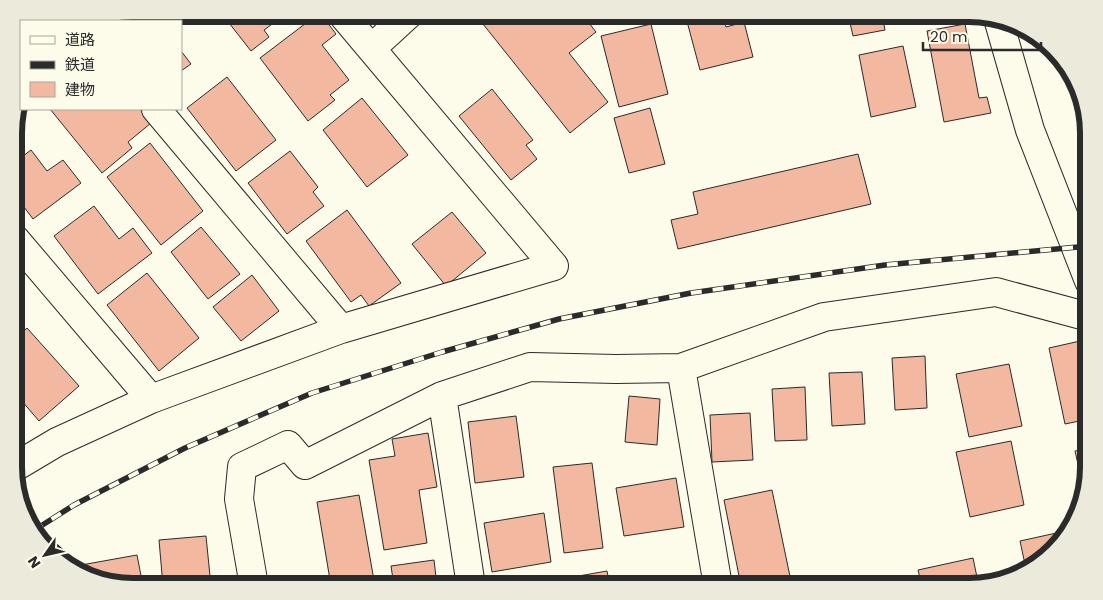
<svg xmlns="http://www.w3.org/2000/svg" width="1103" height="600" font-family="Poppins,'Noto Sans JP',sans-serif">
	<rect width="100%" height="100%" fill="#fdfbea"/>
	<path fill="#f2b8a0" stroke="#2b2b2b" d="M 134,14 L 174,14 L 165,21 L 111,21 L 109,19 Z
		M 222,14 L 286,14 L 264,30 L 269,37 L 251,51 Z
		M 318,14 L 321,14 L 336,34 L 322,45 L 349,80 L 330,95 L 335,100 L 308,121 L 260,58 Z
		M 475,14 L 535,14 L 537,17 L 541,14 L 582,14 L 596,32 L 569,53 L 608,102 L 570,133 Z
		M 685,14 L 723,14 L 726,27 L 744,22 L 753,57 L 700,70 Z
		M 848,14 L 882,14 L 885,30 L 853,36 Z
		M 924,14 L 967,14 L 926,22 Z
		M 651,24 L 668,94 L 619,107 L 601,36 Z
		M 965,24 L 979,98 L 987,97 L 991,113 L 944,122 L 927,31 Z
		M 1024,28 L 1029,30 L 1037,37 L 1026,40 Z
		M 903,46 L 916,107 L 871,117 L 859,55 Z
		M 181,51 L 191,64 L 181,71 Z
		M 227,77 L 276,140 L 236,171 L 187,108 Z
		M 492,89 L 533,140 L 526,145 L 537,159 L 511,180 L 459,116 Z
		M 362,98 L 408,155 L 367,187 L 323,130 Z
		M 650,108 L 665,164 L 629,173 L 614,118 Z
		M 50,109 L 140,109 L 151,123 L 128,142 L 132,148 L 102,173 Z
		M 150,143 L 203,211 L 161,245 L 107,177 Z
		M 31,150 L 47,171 L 63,160 L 81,183 L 33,219 L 15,195 L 15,162 Z
		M 290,151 L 318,187 L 313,192 L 324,206 L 287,234 L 248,183 Z
		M 858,154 L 871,204 L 678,249 L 671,220 L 698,214 L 693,192 Z
		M 94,206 L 119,239 L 133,228 L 152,253 L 98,294 L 54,236 Z
		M 347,210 L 401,283 L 369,306 L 361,295 L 351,302 L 306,241 Z
		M 452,212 L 486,253 L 446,286 L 412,244 Z
		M 201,227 L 240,274 L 208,299 L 171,252 Z
		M 147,273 L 199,338 L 159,371 L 107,305 Z
		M 252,275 L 279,311 L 241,341 L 213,307 Z
		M 27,328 L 79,386 L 39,421 L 15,393 L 15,339 Z
		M 1089,339 L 1089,419 L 1065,424 L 1049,348 Z
		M 925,356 L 927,408 L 895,410 L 892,358 Z
		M 1009,364 L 1022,426 L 969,437 L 956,374 Z
		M 862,372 L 865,424 L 832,426 L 829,373 Z
		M 805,387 L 807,440 L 775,441 L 772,389 Z
		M 629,396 L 660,399 L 657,445 L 625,442 Z
		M 750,413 L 753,460 L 712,462 L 710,415 Z
		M 516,416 L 524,477 L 475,483 L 468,422 Z
		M 428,433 L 437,487 L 419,490 L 427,543 L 384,550 L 369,460 L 395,456 L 392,439 Z
		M 1011,441 L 1024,505 L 970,517 L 956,452 Z
		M 1089,448 L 1089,474 L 1084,491 L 1075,451 Z
		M 592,463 L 603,548 L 564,553 L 553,467 Z
		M 676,478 L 684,527 L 624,536 L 616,488 Z
		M 772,490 L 792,586 L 741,586 L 724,500 Z
		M 359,495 L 375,586 L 331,586 L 317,502 Z
		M 544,513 L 551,562 L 492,572 L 484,523 Z
		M 1070,530 L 1036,566 L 1026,569 L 1020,541 Z
		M 206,536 L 211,586 L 163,586 L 159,540 Z
		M 137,555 L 143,586 L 133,586 L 74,570 L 70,567 Z
		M 973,558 L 978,582 L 990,579 L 990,582 L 977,586 L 922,586 L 918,570 Z
		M 434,560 L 437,586 L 394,586 L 391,566 Z
		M 607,571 L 610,586 L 568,586 L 567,578 Z"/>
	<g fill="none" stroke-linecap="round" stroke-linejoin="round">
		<defs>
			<path id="street" d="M 999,22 L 1030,130 L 1089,281
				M 372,48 L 409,14
				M 156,109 L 341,329
				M 15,239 L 151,399
				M 681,368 L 718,586
				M 442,396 L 471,586
				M 15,467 L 57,442 L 151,399 L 341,329 L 554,266 L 342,14
				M 254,586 L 239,499 L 242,467 L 288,445 L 305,465 L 442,396 L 530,367 L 616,369 L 681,368 L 824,317 L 996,292 L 1089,317"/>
		</defs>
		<use href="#street" stroke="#2b2b2b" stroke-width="30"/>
		<use href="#street" stroke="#fdfbea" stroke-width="28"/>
		<defs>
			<path id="rail" d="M 33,531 L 74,505 L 185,448 L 312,393 L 442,352 L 559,319 L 691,293 L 885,265 L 1089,246"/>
		</defs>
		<use href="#rail" stroke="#2b2b2b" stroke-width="5.5"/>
		<use href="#rail" stroke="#fdfbea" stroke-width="4" stroke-dasharray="11" stroke-linecap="butt"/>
	</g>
	<path d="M0 0H1103V600H0ZM133 22H969A111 111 0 0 1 1080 133V467A111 111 0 0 1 969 578H133A111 111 0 0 1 22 467V133A111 111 0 0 1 133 22Z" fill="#eceadb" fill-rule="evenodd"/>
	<path fill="none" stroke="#2b2b2b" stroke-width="6" d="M133 22H969A111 111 0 0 1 1080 133V467A111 111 0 0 1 969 578H133A111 111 0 0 1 22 467V133A111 111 0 0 1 133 22Z"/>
	<rect x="20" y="20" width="162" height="90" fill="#fdfbea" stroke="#a9a89e"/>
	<rect x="30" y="36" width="25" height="8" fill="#fdfbea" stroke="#a9a89e"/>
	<text x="65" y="45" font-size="15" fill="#2b2b2b">道路</text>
	<rect x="30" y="61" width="25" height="8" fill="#2b2b2b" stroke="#a9a89e"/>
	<text x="65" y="70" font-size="15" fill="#2b2b2b">鉄道</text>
	<rect x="30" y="82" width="25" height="15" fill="#f2b8a0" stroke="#a9a89e"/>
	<text x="65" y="95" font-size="15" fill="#2b2b2b">建物</text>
	<g transform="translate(45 555) rotate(236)" stroke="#fdfbea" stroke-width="4" paint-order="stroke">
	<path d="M0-4L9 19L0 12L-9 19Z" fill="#2b2b2b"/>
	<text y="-8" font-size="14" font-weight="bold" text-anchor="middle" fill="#2b2b2b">N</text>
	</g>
	<path d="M923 42v8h118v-8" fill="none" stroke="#2b2b2b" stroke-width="2.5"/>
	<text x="930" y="42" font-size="15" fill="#2b2b2b" stroke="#fdfbea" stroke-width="4" paint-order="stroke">20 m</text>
</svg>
